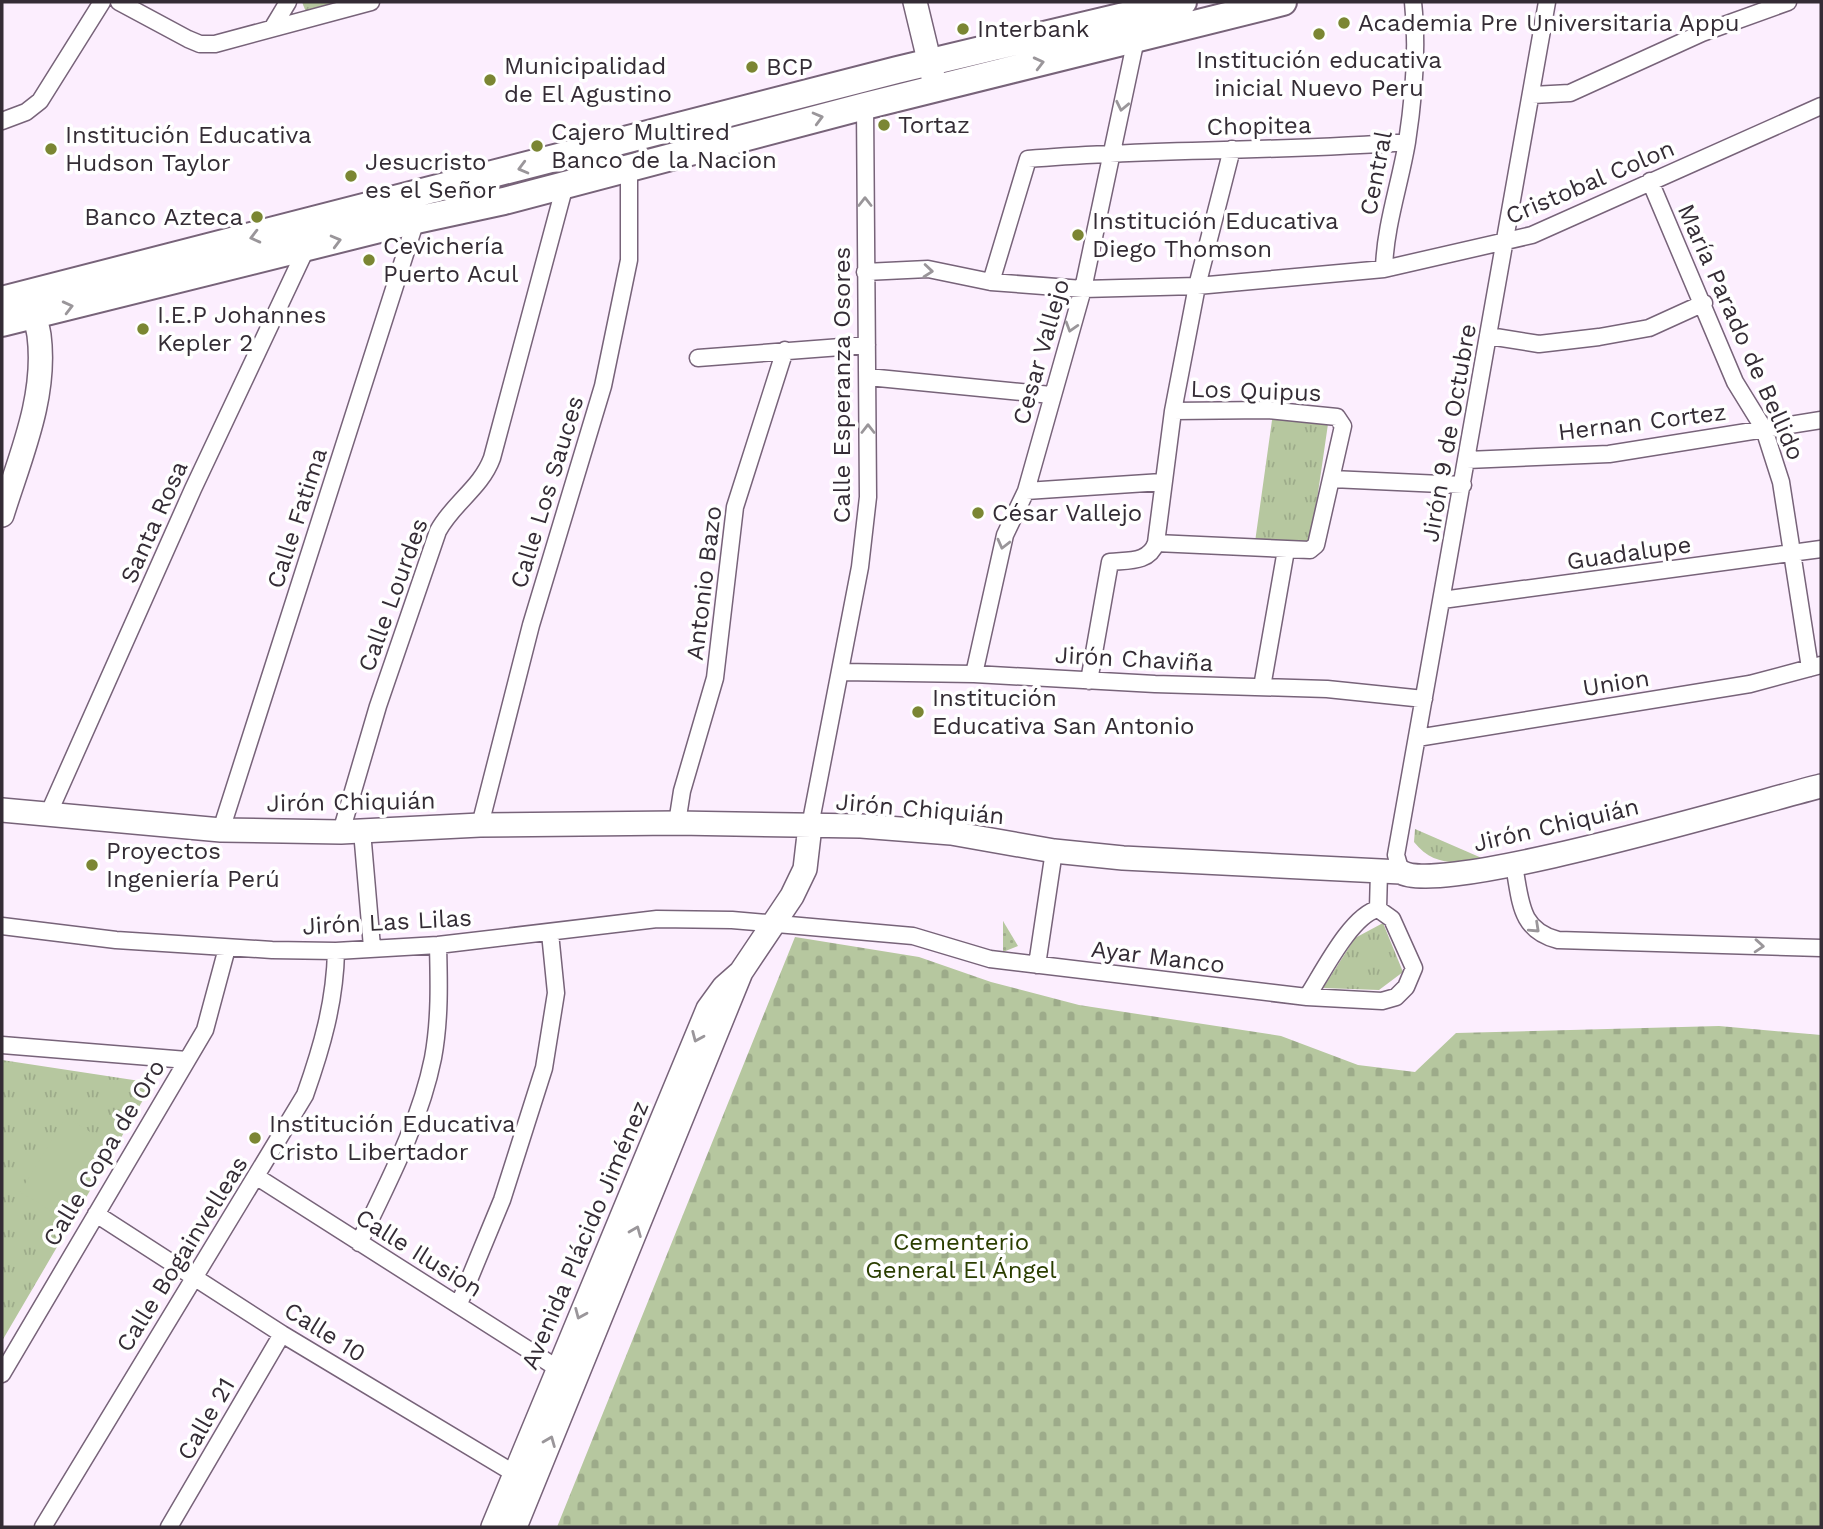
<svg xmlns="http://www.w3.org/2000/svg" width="1823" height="1529" font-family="'Work Sans',sans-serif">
	<defs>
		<pattern id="grass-dots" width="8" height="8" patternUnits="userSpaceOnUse" patternTransform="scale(1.75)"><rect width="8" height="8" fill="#b6c79f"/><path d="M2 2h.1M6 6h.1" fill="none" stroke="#9dab8a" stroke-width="1.8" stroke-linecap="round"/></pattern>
		<pattern id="cemetery-stones" width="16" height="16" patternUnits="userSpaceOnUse" patternTransform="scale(1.75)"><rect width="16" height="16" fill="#b6c79f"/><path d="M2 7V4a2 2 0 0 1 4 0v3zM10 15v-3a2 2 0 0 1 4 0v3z" fill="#9dab8a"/></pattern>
		<pattern id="park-tufts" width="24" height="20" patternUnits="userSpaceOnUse" patternTransform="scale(1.75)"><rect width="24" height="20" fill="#b6c79f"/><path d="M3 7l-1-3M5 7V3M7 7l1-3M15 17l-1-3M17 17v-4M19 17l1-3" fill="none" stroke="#9dab8a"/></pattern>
	</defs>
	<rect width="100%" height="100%" fill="#fceefe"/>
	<path fill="url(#grass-dots)" d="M 1003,921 L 1018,946 L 1003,952 Z"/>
	<path fill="url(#cemetery-stones)" d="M 795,937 L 919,957 L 991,982 L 1079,1005 L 1281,1036 L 1358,1065 L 1415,1072 L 1456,1033 L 1719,1026 L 1821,1035 L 1821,1527 L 557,1527 Z"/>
	<path fill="url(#park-tufts)" d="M 302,2 L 351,2 L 306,12 Z
		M 1273,413 L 1328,424 L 1311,541 L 1306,546 L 1255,542 Z
		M 1415,829 L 1484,859 C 1456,864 1433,866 1414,842 Z
		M 1383,923 L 1403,972 L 1379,990 L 1323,988 L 1355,938 Z
		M 2,1060 L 153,1083 L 2,1341 Z"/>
	<path fill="#b6c79f" d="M 66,1117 L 108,1143 L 63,1218 L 20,1192 Z"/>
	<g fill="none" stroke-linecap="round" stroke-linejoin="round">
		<defs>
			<path id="street" d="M 119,2 L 188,39 L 200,44 L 215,44 L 371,2
				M 273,27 L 288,2
				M 1532,95 L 1570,93 L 1702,33 L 1788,2
				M 2,121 L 26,112 L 40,101 L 102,2
				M 1650,181 L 1735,382 L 1764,429 L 1781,482 L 1810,668
				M 1384,269 C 1385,226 1400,184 1407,142 C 1414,96 1418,48 1413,2
				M 865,272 L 928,269 L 991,282 L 1083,289 L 1197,286 L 1384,269 L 1532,235 L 1821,106
				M 991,282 L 1028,159 C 1154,148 1281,152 1407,142
				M 1489,336 L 1539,344 L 1599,337 L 1649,328 L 1704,303
				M 698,358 L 867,345
				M 868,377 L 1051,395
				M 1467,460 L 1609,454 L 1821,420
				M 1332,479 L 1463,485
				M 1026,491 L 1162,482
				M 1156,543 L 1310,550 L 1316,545 L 1343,426 L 1337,417 L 1268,410 L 1173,411
				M 1442,600 L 1821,549
				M 841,672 L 974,674 L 1155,684 L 1327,689 L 1424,699
				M 974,674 L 1005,535 L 1026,491 L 1083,289 L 1136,39
				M 1089,681 L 1110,562 C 1128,560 1149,563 1156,543 L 1173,411 L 1197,286 L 1232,149
				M 1262,687 L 1286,550
				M 1417,738 L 1750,684 L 1821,665
				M 47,817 L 193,489 L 306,249
				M 677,823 L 682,791 L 715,678 L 735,507 L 785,350
				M 480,825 L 531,625 L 603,386 L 629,260 L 629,168
				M 810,826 L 860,567 L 868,497 L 865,106
				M 221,830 L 416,220
				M 362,831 L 372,947
				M 341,832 L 378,706 L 438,531 C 453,503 481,488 492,458 L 565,185
				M 1514,866 C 1521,901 1519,930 1558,940 L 1821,948
				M 1401,872 L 1396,855 L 1547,2
				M 2,926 L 116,940 L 272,950 L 336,951 L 438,945 L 657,919 L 732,920 L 913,936 L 990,959 L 1307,997 L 1382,1001 L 1396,997 L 1406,987 L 1414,968 L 1392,919 L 1378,909 L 1379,871
				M 1037,965 L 1054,851
				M 1307,997 C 1322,974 1351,915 1378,909
				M 2,1045 L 187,1060
				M 257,1177 L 557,1368
				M 96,1214 L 282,1334 L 522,1478
				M 359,1243 C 387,1184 420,1123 433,1058 C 440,1020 439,982 438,945
				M 459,1304 L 502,1200 L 544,1068 L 556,993 L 550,933
				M 2,1374 L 205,1030 L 227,948
				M 43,1527 L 305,1095 C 322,1047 335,1002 336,951
				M 169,1527 L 282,1334"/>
			<path id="secondary" d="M 915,2 L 936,89
				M 2,515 C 20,457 47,397 39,335 C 37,322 32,310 29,298
				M 2,810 L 221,830 L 341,832 L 480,825 L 677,823 L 861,826 L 951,833 L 1054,851 L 1123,858 L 1401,872 C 1440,897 1757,802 1821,786
				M 741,972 L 792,896 L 805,869 L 810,826
				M 493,1527 L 708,1009 L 724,987 L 741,972 L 515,1527"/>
			<path id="primary" d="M 2,300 L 897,70 L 1183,2
				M 2,323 L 416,220 L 504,201 L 865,106 L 1283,2"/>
		</defs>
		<use href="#street" stroke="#776379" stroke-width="19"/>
		<use href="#secondary" stroke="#776379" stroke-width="26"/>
		<use href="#primary" stroke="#776379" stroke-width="30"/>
		<use href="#street" stroke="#fff" stroke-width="16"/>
		<use href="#secondary" stroke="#fff" stroke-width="23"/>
		<use href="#primary" stroke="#fff" stroke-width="26"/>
	</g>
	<defs><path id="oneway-chevron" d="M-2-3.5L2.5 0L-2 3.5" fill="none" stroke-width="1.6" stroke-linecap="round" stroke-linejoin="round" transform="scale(1.75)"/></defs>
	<g stroke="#9a969a">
		<use href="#oneway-chevron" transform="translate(1039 63) rotate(-14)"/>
		<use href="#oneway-chevron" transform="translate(1122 106) rotate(102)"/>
		<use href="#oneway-chevron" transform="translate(818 118) rotate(-15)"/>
		<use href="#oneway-chevron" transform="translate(523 168) rotate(165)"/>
		<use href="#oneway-chevron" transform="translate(865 202) rotate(-90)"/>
		<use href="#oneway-chevron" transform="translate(255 237) rotate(166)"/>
		<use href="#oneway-chevron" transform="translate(336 241) rotate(-15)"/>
		<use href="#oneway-chevron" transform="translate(928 271) rotate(5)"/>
		<use href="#oneway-chevron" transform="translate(68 307) rotate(-14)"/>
		<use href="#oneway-chevron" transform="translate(1071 327) rotate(107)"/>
		<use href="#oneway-chevron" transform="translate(868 429) rotate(-90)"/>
		<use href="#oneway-chevron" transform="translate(1003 544) rotate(104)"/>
		<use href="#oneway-chevron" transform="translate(1535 928) rotate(43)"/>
		<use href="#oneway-chevron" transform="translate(1759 946) rotate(4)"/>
		<use href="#oneway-chevron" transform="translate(697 1037) rotate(113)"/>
		<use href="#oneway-chevron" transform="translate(636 1231) rotate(-68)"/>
		<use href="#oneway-chevron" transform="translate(580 1314) rotate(113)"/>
		<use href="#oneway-chevron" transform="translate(550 1441) rotate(-68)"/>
	</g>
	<g fill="#7b8633" stroke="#fff" stroke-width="2.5">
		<circle cx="1344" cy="23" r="7"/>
		<circle cx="963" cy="29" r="7"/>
		<circle cx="1319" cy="34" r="7"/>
		<circle cx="752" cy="67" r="7"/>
		<circle cx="490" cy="80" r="7"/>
		<circle cx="884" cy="125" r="7"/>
		<circle cx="537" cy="146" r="7"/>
		<circle cx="51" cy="149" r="7"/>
		<circle cx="351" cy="176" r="7"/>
		<circle cx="257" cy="217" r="7"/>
		<circle cx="1078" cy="235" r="7"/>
		<circle cx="369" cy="260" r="7"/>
		<circle cx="143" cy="329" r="7"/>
		<circle cx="978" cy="513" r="7"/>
		<circle cx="918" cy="712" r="7"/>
		<circle cx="92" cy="865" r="7"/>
		<circle cx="255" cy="1138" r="7"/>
	</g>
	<g text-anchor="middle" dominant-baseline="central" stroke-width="7" stroke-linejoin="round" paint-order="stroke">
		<g font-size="24" fill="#342c35" stroke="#fff" text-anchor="start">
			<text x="1358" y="23">Academia Pre Universitaria Appu</text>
			<text x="977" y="29">Interbank</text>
			<text x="1319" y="60" text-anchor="middle">Institución educativa<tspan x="1319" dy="28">inicial Nuevo Peru</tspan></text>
			<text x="504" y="66">Municipalidad<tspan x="504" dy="28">de El Agustino</tspan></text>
			<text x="766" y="67">BCP</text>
			<text x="898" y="125">Tortaz</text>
			<text x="551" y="132">Cajero Multired<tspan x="551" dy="28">Banco de la Nacion</tspan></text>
			<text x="65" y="135">Institución Educativa<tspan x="65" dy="28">Hudson Taylor</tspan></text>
			<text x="365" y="162">Jesucristo<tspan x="365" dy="28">es el Señor</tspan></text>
			<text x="243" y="217" text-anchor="end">Banco Azteca</text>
			<text x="1092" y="221">Institución Educativa<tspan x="1092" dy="28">Diego Thomson</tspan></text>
			<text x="383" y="246">Cevichería<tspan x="383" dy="28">Puerto Acul</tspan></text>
			<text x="157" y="315">I.E.P Johannes<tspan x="157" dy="28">Kepler 2</tspan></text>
			<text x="992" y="513">César Vallejo</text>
			<text x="932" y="698">Institución<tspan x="932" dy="28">Educativa San Antonio</tspan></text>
			<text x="106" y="851">Proyectos<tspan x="106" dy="28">Ingeniería Perú</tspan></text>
			<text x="269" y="1124">Institución Educativa<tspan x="269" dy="28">Cristo Libertador</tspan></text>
		</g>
		<g font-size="24" fill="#342c35" stroke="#fff">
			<text transform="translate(1259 126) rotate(-1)">Chopitea</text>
			<text transform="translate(1376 173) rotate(-79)">Central</text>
			<text transform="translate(1590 182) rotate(-23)">Cristobal Colon</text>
			<text transform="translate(1741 332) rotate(66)">María Parado de Bellido</text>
			<text transform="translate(1041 352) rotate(-74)">Cesar Vallejo</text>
			<text transform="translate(842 385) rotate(-90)">Calle Esperanza Osores</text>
			<text transform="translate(1256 391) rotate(2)">Los Quipus</text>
			<text transform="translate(1642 422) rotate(-7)">Hernan Cortez</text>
			<text transform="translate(1449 433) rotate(-80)">Jirón 9 de Octubre</text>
			<text transform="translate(547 492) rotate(-73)">Calle Los Sauces</text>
			<text transform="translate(297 518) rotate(-72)">Calle Fatima</text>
			<text transform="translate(154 522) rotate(-66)">Santa Rosa</text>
			<text transform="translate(1629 553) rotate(-8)">Guadalupe</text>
			<text transform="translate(704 583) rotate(-83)">Antonio Bazo</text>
			<text transform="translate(393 595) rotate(-70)">Calle Lourdes</text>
			<text transform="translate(1134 659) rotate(3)">Jirón Chaviña</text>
			<text transform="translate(1616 683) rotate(-9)">Union</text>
			<text transform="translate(351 802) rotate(-1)">Jirón Chiquián</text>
			<text transform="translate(920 809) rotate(5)">Jirón Chiquián</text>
			<text transform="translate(1556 825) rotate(-13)">Jirón Chiquián</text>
			<text transform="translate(387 922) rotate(-3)">Jirón Las Lilas</text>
			<text transform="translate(1158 957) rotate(7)">Ayar Manco</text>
			<text transform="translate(104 1153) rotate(-59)">Calle Copa de Oro</text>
			<text transform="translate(585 1235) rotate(-67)">Avenida Plácido Jiménez</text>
			<text transform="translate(419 1253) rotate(32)">Calle Ilusion</text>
			<text transform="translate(182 1254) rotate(-58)">Calle Bogainvelleas</text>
			<text transform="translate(325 1332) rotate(32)">Calle 10</text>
			<text transform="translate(206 1419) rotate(-60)">Calle 21</text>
		</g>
		<g font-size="24" fill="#2b3e00" stroke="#fff">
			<text x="961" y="1242">Cementerio<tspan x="961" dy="28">General El Ángel</tspan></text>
		</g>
	</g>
	<rect width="1823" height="1529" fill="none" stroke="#342c35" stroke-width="7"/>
</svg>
